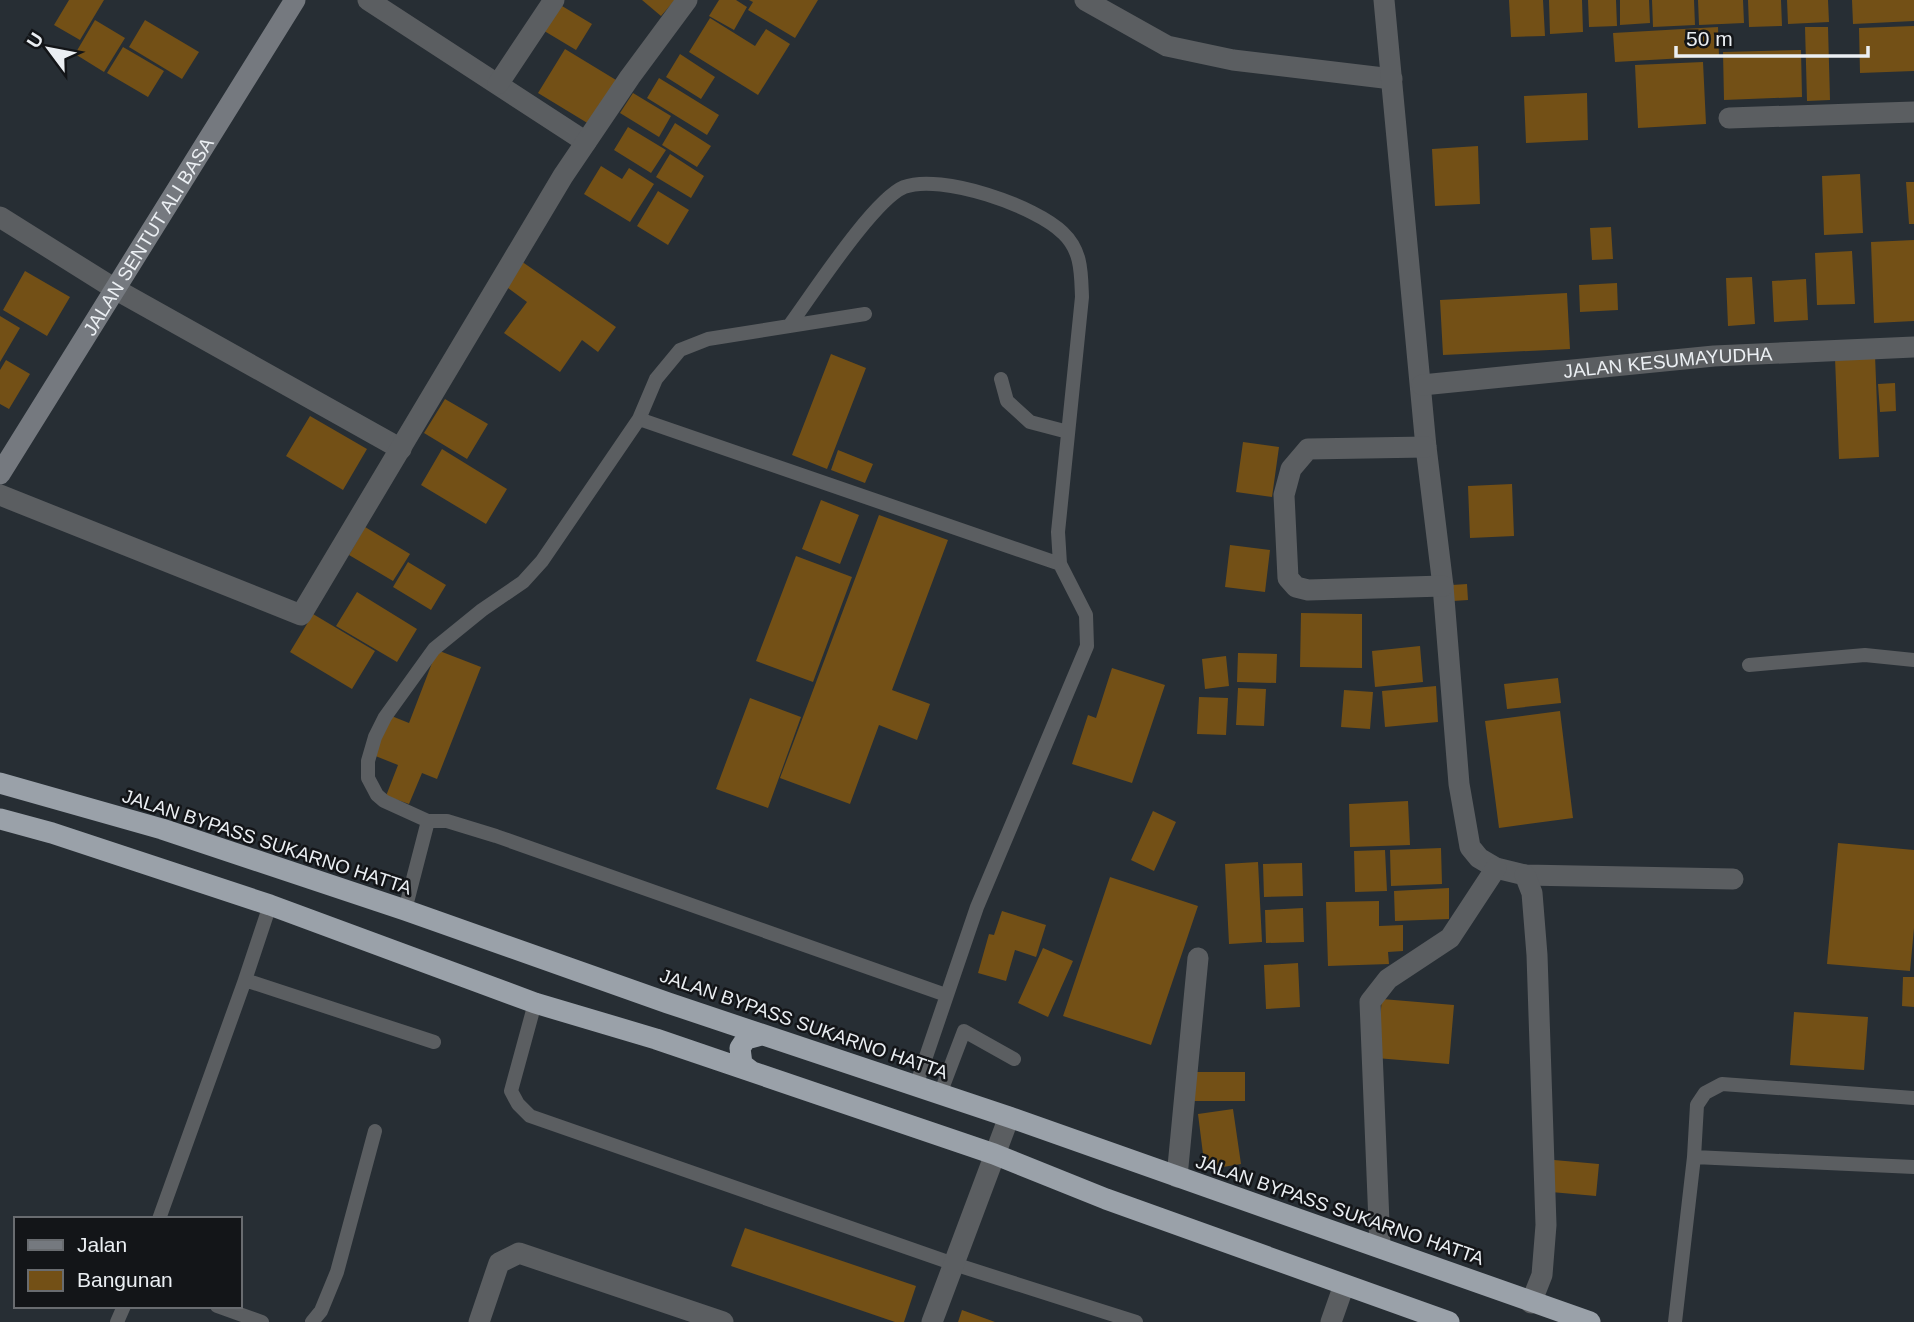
<svg xmlns="http://www.w3.org/2000/svg" width="1914" height="1322" font-family="Arial,sans-serif">
	<rect width="100%" height="100%" fill="#272e34"/>
	<path fill="#735016" d="M 69,0 L 104,0 L 80,40 L 54,25 Z
		M 642,0 L 675,0 L 661,16 Z
		M 719,0 L 736,0 L 747,7 L 734,30 L 709,16 Z
		M 749,0 L 818,0 L 795,38 L 748,10 L 753,2 Z
		M 1509,0 L 1543,0 L 1545,36 L 1511,37 Z
		M 1549,0 L 1582,0 L 1583,32 L 1550,34 Z
		M 1588,0 L 1616,0 L 1617,26 L 1589,27 Z
		M 1620,0 L 1649,0 L 1650,23 L 1620,25 Z
		M 1652,0 L 1694,0 L 1695,25 L 1653,27 Z
		M 1698,0 L 1743,0 L 1744,23 L 1699,25 Z
		M 1748,0 L 1781,0 L 1782,26 L 1749,27 Z
		M 1787,0 L 1828,0 L 1829,22 L 1788,24 Z
		M 1852,0 L 1914,0 L 1914,21 L 1853,24 Z
		M 557,3 L 592,24 L 576,50 L 541,29 Z
		M 710,18 L 755,46 L 766,29 L 790,44 L 758,95 L 689,52 Z
		M 95,20 L 125,38 L 104,72 L 75,54 Z
		M 145,20 L 199,52 L 182,79 L 129,47 Z
		M 1914,26 L 1914,71 L 1860,73 L 1859,28 Z
		M 1718,27 L 1719,56 L 1615,62 L 1613,33 Z
		M 1805,27 L 1828,27 L 1830,100 L 1807,101 Z
		M 123,47 L 164,71 L 148,97 L 107,73 Z
		M 565,49 L 616,80 L 589,124 L 538,93 Z
		M 1801,50 L 1802,97 L 1724,100 L 1723,52 Z
		M 680,54 L 715,77 L 701,99 L 666,77 Z
		M 1703,62 L 1706,124 L 1638,128 L 1635,65 Z
		M 659,78 L 719,115 L 707,135 L 647,98 Z
		M 633,93 L 671,116 L 659,137 L 620,113 Z
		M 1587,93 L 1588,140 L 1526,143 L 1524,96 Z
		M 675,123 L 711,146 L 697,167 L 662,145 Z
		M 628,127 L 666,150 L 651,173 L 614,150 Z
		M 1478,146 L 1480,204 L 1435,206 L 1432,149 Z
		M 670,154 L 704,176 L 691,198 L 656,177 Z
		M 601,166 L 622,179 L 629,168 L 654,184 L 630,222 L 584,194 Z
		M 1860,174 L 1863,233 L 1824,235 L 1822,176 Z
		M 1906,182 L 1914,182 L 1914,224 L 1909,224 Z
		M 658,191 L 689,210 L 668,245 L 637,226 Z
		M 1611,227 L 1613,259 L 1592,260 L 1590,228 Z
		M 1914,240 L 1914,321 L 1874,323 L 1871,242 Z
		M 1852,251 L 1855,304 L 1817,305 L 1815,253 Z
		M 521,261 L 616,327 L 598,352 L 582,340 L 560,372 L 504,333 L 527,302 L 504,285 Z
		M 25,271 L 70,297 L 47,336 L 3,310 Z
		M 1752,277 L 1755,324 L 1728,326 L 1726,278 Z
		M 1806,279 L 1808,320 L 1774,322 L 1772,281 Z
		M 1617,283 L 1618,310 L 1580,312 L 1579,285 Z
		M 1567,293 L 1570,349 L 1443,355 L 1440,300 Z
		M 0,316 L 20,328 L 0,362 Z
		M 831,354 L 866,368 L 827,469 L 792,455 Z
		M 1875,355 L 1879,457 L 1839,459 L 1835,358 Z
		M 6,360 L 30,374 L 9,409 L 0,404 L 0,370 Z
		M 1895,383 L 1896,411 L 1880,412 L 1878,384 Z
		M 445,399 L 488,424 L 467,459 L 424,433 Z
		M 310,416 L 367,449 L 343,490 L 286,456 Z
		M 1243,442 L 1279,447 L 1272,497 L 1236,492 Z
		M 442,449 L 507,489 L 486,524 L 421,485 Z
		M 838,450 L 873,464 L 865,483 L 831,470 Z
		M 1512,484 L 1514,536 L 1470,538 L 1468,486 Z
		M 821,500 L 859,515 L 840,564 L 802,549 Z
		M 879,515 L 948,540 L 892,690 L 930,704 L 917,740 L 879,725 L 850,804 L 780,778 Z
		M 365,527 L 410,554 L 393,581 L 349,555 Z
		M 1230,545 L 1270,550 L 1265,592 L 1225,587 Z
		M 796,556 L 852,577 L 813,682 L 756,661 Z
		M 408,562 L 446,585 L 431,610 L 393,587 Z
		M 1467,584 L 1468,600 L 1453,601 L 1452,585 Z
		M 357,592 L 417,629 L 397,662 L 336,626 Z
		M 1301,613 L 1362,614 L 1362,668 L 1300,667 Z
		M 313,614 L 375,651 L 352,689 L 290,652 Z
		M 1420,646 L 1423,682 L 1375,687 L 1372,651 Z
		M 437,650 L 481,667 L 437,779 L 422,773 L 409,804 L 386,796 L 398,765 L 373,755 L 389,715 L 409,723 Z
		M 1238,653 L 1277,654 L 1276,683 L 1237,682 Z
		M 1226,656 L 1229,686 L 1205,689 L 1202,659 Z
		M 1112,668 L 1165,685 L 1132,783 L 1072,764 L 1088,715 L 1096,718 Z
		M 1558,678 L 1561,703 L 1507,709 L 1504,684 Z
		M 1436,686 L 1438,722 L 1385,727 L 1382,691 Z
		M 1238,688 L 1266,689 L 1264,726 L 1236,725 Z
		M 1344,690 L 1373,692 L 1370,729 L 1341,727 Z
		M 1199,697 L 1228,698 L 1226,735 L 1197,734 Z
		M 750,698 L 801,717 L 768,808 L 716,789 Z
		M 1560,711 L 1573,818 L 1499,828 L 1485,721 Z
		M 1408,801 L 1410,845 L 1350,847 L 1349,804 Z
		M 1153,811 L 1176,822 L 1154,871 L 1131,860 Z
		M 1838,843 L 1914,850 L 1914,928 L 1910,971 L 1827,964 Z
		M 1441,848 L 1442,884 L 1391,886 L 1390,850 Z
		M 1385,850 L 1387,891 L 1355,892 L 1354,851 Z
		M 1258,862 L 1262,942 L 1229,944 L 1225,864 Z
		M 1302,863 L 1303,896 L 1264,897 L 1263,864 Z
		M 1110,877 L 1198,906 L 1151,1045 L 1063,1016 Z
		M 1449,888 L 1449,919 L 1395,921 L 1394,891 Z
		M 1379,901 L 1379,926 L 1403,925 L 1403,951 L 1388,952 L 1389,964 L 1328,966 L 1326,902 Z
		M 1303,908 L 1304,942 L 1266,943 L 1265,910 Z
		M 1002,911 L 1046,925 L 1036,957 L 1015,950 L 1006,981 L 978,973 L 989,934 L 994,935 Z
		M 1043,948 L 1073,961 L 1048,1017 L 1018,1003 Z
		M 1298,963 L 1300,1007 L 1266,1009 L 1264,965 Z
		M 1903,977 L 1914,977 L 1914,1007 L 1902,1006 Z
		M 1382,999 L 1454,1005 L 1449,1064 L 1376,1058 Z
		M 1794,1012 L 1868,1017 L 1864,1070 L 1790,1065 Z
		M 1193,1072 L 1245,1072 L 1245,1101 L 1192,1101 Z
		M 1233,1109 L 1241,1164 L 1205,1170 L 1198,1114 Z
		M 1554,1160 L 1599,1164 L 1596,1196 L 1551,1192 Z
		M 745,1228 L 916,1286 L 904,1322 L 895,1322 L 731,1266 Z
		M 962,1310 L 995,1322 L 958,1322 Z"/>
	<g fill="none" stroke-linecap="round" stroke-linejoin="round">
		<path stroke="#5b5e61" stroke-width="14" d="M 865,314 L 708,339 L 680,350 L 656,379 L 639,419 L 542,561 L 523,582 L 482,610 L 434,649 L 385,717 L 375,737 L 368,761 L 368,778 L 377,795 L 384,801 L 428,821 L 447,821 L 496,836 L 946,995
			M 789,326 C 812,295 873,200 904,187 C 941,173 1036,206 1063,233 C 1082,251 1081,273 1082,297 L 1058,532 L 1060,564 L 1086,615 L 1087,646 L 977,907 L 916,1086
			M 1001,379 L 1007,401 L 1030,422 L 1068,432
			M 639,419 L 1060,564
			M 1749,665 L 1865,655 L 1914,660
			M 405,910 L 428,821
			M 245,980 L 434,1042
			M 535,1003 L 511,1091 L 518,1104 L 530,1116 L 954,1264 L 1136,1322
			M 940,1094 L 964,1031 L 1014,1059
			M 1694,1157 L 1697,1105 L 1705,1093 L 1722,1084 L 1914,1098
			M 159,1219 L 245,980 L 270,905
			M 217,1306 L 262,1322
			M 117,1322 L 124,1306
			M 312,1322 L 321,1311 L 337,1272 L 375,1131
			M 1675,1322 L 1694,1157 L 1914,1167"/>
		<g stroke="#5b5e61" stroke-width="21">
			<path d="M 368,0 L 586,142"/>
			<path d="M 1085,0 L 1167,46 L 1233,60 L 1392,79"/>
			<path d="M 1384,0 L 1426,447 L 1443,586 L 1459,784 L 1470,847 L 1479,858 L 1496,868 L 1525,875 L 1733,879"/>
			<path d="M 498,84 L 554,0"/>
			<path d="M 1729,118 L 1914,112"/>
			<path d="M 0,217 L 115,289 L 401,449"/>
			<path id="s1" d="M 1422,385 L 1714,356 L 1914,347"/>
			<path d="M 1426,447 L 1308,449 L 1291,469 L 1284,495 L 1288,578 L 1296,587 L 1308,590 L 1443,586"/>
			<path d="M 0,495 L 301,615 L 563,176 L 630,77 L 687,0"/>
			<path d="M 1525,875 L 1532,893 L 1537,955 L 1546,1225 L 1542,1275 L 1531,1303"/>
			<path d="M 1177,1177 L 1198,958"/>
			<path d="M 1380,1247 L 1370,1002 L 1388,979 L 1450,938 L 1496,868"/>
			<path d="M 479,1322 L 499,1263 L 519,1253 L 723,1322"/>
			<path d="M 932,1322 L 1009,1117"/>
			<path d="M 1331,1322 L 1344,1285"/>
		</g>
		<path stroke="#75797f" stroke-width="21" id="s2" d="M 0,474 L 295,0"/>
		<path stroke="#9aa1a9" stroke-width="21" d="M 0,783 L 162,829 L 405,910 L 668,1003 L 1009,1117 L 1590,1322
			M 0,819 L 52,833 L 270,905 L 535,1003 L 656,1039 L 994,1154 L 1106,1199 L 1449,1322
			M 751,1071 L 742,1064 L 740,1048 L 746,1039 L 761,1035"/>
	</g>
	<g text-anchor="middle" dominant-baseline="central" stroke-width="5" stroke-linejoin="round" paint-order="stroke">
		<g font-size="19" fill="#ebeff3" stroke="#131518">
			<text stroke="none"><textPath href="#s2" startOffset="280">JALAN SENTUT ALI BASA</textPath></text>
			<text stroke="none"><textPath href="#s1" startOffset="247">JALAN KESUMAYUDHA</textPath></text>
			<text transform="translate(267 842) rotate(18)">JALAN BYPASS SUKARNO HATTA</text>
			<text transform="translate(804 1024) rotate(19)">JALAN BYPASS SUKARNO HATTA</text>
			<text transform="translate(1340 1210) rotate(19)">JALAN BYPASS SUKARNO HATTA</text>
		</g>
	</g>
	<rect x="14" y="1217" width="228" height="91" fill="#131518" stroke="#696c70" stroke-width="2"/>
	<rect x="28" y="1240" width="35" height="10" fill="#75797f" stroke="#696c70" stroke-width="2"/>
	<text x="77" y="1252" font-size="21" fill="#ebeff3">Jalan</text>
	<rect x="28" y="1270" width="35" height="21" fill="#735016" stroke="#696c70" stroke-width="2"/>
	<text x="77" y="1287" font-size="21" fill="#ebeff3">Bangunan</text>
	<g transform="translate(49 49) rotate(302)" stroke="#131518" stroke-width="5" paint-order="stroke">
	<path d="M0-5L12 26L0 18L-12 26Z" fill="#ebeff3"/>
	<text y="-10" font-size="19" font-weight="bold" text-anchor="middle" fill="#ebeff3">U</text>
	</g>
	<path d="M1676 46v10h192v-10" fill="none" stroke="#ebeff3" stroke-width="3.5"/>
	<text x="1686" y="46" font-size="21" fill="#ebeff3" stroke="#131518" stroke-width="5" paint-order="stroke">50 m</text>
</svg>
